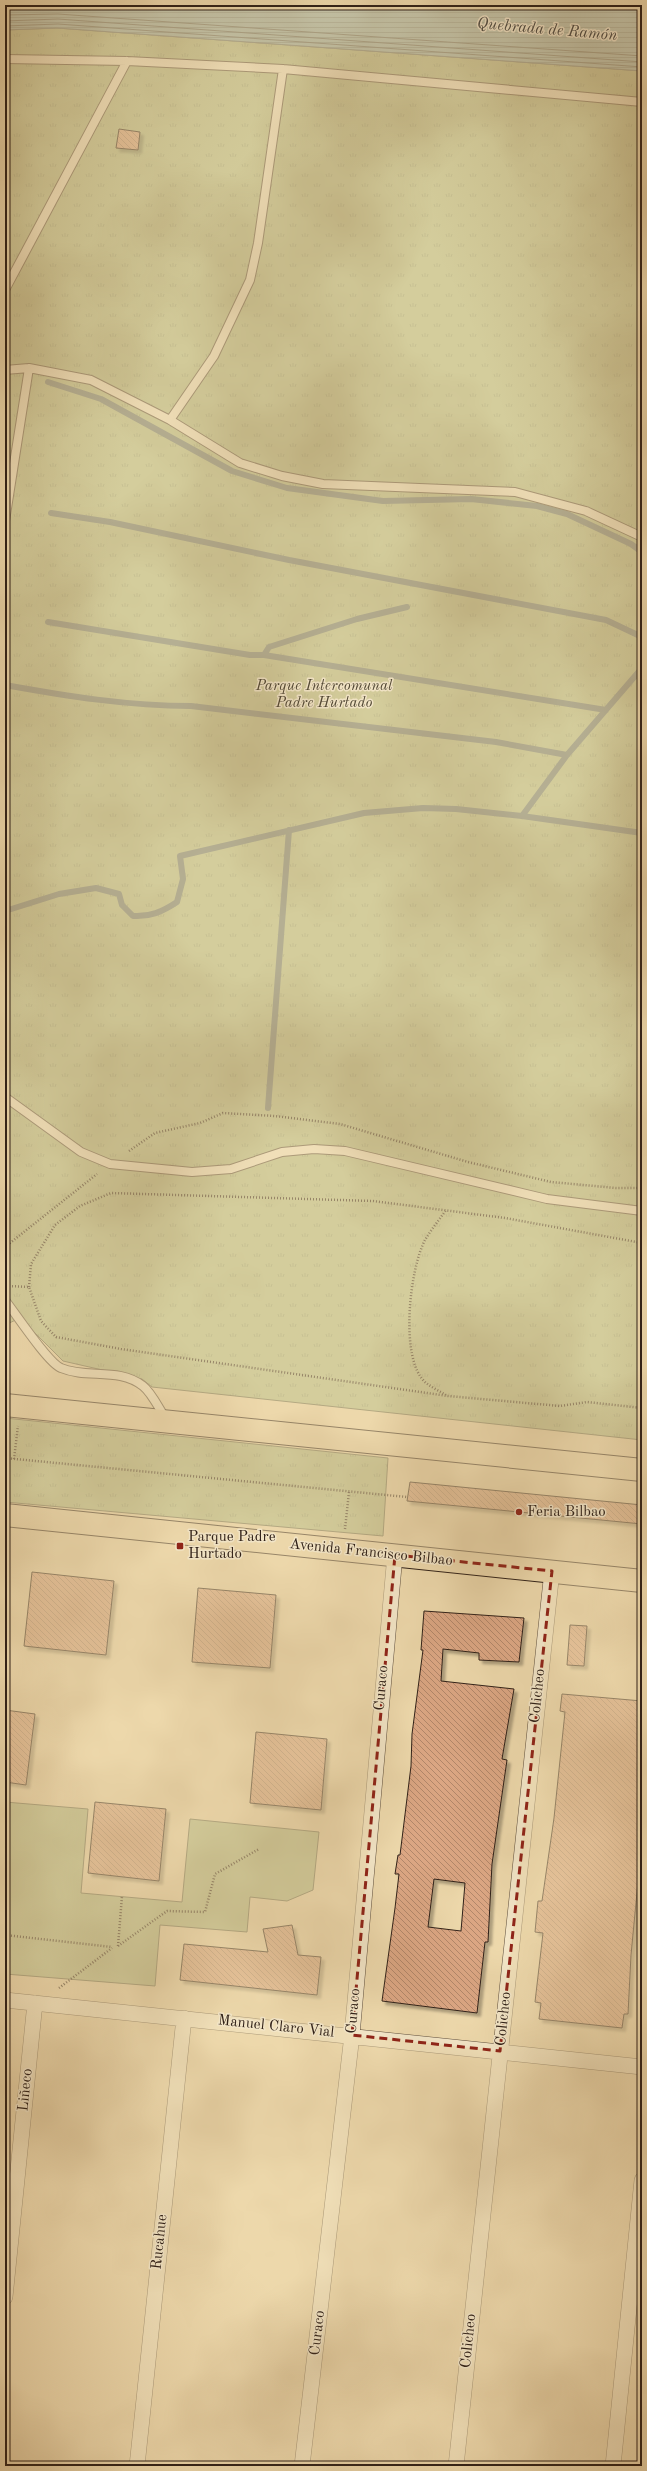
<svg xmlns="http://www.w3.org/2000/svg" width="647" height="2471" font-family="'Old Standard TT',serif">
	<defs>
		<pattern id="park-tufts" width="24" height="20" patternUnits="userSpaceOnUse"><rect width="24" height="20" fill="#b5bf8b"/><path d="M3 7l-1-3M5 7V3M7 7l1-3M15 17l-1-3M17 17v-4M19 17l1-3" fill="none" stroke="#9ca477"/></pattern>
		<pattern id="water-rules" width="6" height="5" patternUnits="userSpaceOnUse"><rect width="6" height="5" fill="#9db8b3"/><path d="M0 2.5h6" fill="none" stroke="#809591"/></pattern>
		<pattern id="building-back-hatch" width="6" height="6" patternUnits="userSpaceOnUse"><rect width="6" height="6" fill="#dba683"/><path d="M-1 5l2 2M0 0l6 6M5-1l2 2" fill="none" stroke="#b2876a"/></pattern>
		<filter id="shadow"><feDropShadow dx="3.5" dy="3.5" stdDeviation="1" flood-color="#0004"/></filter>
	</defs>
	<rect width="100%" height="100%" fill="#edd8ab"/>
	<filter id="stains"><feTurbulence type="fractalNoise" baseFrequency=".005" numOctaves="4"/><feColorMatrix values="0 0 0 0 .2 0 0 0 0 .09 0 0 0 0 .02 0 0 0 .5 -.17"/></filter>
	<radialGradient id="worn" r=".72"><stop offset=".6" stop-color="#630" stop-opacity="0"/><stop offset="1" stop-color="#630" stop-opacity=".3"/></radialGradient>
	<path fill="#b5bf8b" stroke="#727052" d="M 5,1802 L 88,1809 L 81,1893 L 182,1902 L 190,1819 L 319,1832 L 313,1890 L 287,1901 L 250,1897 L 247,1932 L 160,1925 L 155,1986 L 5,1974 Z"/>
	<path fill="url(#park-tufts)" stroke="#727052" d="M 57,28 L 642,71 L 642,1440 L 152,1387 L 142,1379 L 63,1361 L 20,1318 L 5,1325 L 5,30 Z
		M 5,1418 L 388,1458 L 383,1536 L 5,1502 Z"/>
	<path fill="url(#water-rules)" stroke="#717c75" d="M 5,5 L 642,6 L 642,71 L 57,28 L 5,30 Z"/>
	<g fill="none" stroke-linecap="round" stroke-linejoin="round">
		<path stroke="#666c66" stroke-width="1" d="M 5,15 L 58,14 L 642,56
			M 5,21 L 58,19 L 642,62
			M 5,26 L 58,24 L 642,67"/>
		<path stroke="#717c75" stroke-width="6" d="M 48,382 L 101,399 L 232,471 L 287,488 L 383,501 L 471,499 L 537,506 L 567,514 L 631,544 L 642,552
			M 51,513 L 110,522 L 289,560 L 606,620 L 642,637
			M 48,622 L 250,655 L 264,655 L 269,647 L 357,619 L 407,607
			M 264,655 L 606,710
			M 5,685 C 66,696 128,706 191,706 L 496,742 L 567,755
			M 522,816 L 567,755 L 642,668
			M 5,911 L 59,894 L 96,888 L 119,894 L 122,905 L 133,916 C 150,917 162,912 177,902 L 183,879 L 180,856 L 364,813 L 423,808 L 456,809 L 522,816 L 642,833
			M 268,1108 L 289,830"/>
	</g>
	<path fill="url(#building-back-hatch)" stroke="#302118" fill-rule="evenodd" filter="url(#shadow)" d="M 119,129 L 140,132 L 138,150 L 116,148 Z
		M 410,1482 L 642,1505 L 642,1524 L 407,1501 Z
		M 32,1572 L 114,1581 L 106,1655 L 24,1646 Z
		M 198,1588 L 276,1595 L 270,1668 L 192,1662 Z
		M 424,1611 L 524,1618 L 519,1662 L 479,1660 L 479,1653 L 443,1649 L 441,1681 L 514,1689 L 502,1759 L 507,1760 L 492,1864 L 488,1942 L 485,1942 L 477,2013 L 382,2001 L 395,1908 L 399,1874 L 395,1874 L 398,1855 L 400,1855 L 411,1766 L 412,1734 L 423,1650 L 421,1650 ZM 434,1879 L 465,1883 L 461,1931 L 428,1927 Z
		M 570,1625 L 587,1626 L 584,1666 L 567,1665 Z
		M 562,1694 L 642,1701 L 642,1840 L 631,1955 L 628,2014 L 624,2014 L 622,2028 L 539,2019 L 541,2003 L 535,2002 L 543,1933 L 535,1932 L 538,1901 L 542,1901 L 554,1818 L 565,1712 L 560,1711 Z
		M 5,1710 L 35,1714 L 26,1785 L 5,1782 Z
		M 256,1732 L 327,1739 L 321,1810 L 250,1803 Z
		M 95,1802 L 166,1809 L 159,1881 L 88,1873 Z
		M 292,1925 L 298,1955 L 321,1957 L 317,1995 L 180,1980 L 184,1944 L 268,1952 L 263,1929 Z"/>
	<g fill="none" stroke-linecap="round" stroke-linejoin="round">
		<defs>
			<path id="service" d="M 5,59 L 127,61 L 283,69 L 642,102
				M 5,290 L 127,61
				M 5,370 L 29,368 L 91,380 L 170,420 L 240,463 L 282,476 L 323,484 L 515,492 L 586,511 L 642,537
				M 170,420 L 214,356 L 250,280 L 258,243 L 283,69
				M 5,521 L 29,368
				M 5,1097 L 81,1152 L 110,1164 L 192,1172 L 231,1169 L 282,1152 L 314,1149 L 345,1151 L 547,1199 L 642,1211
				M 5,1300 C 16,1314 48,1363 61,1368 C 87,1379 119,1367 143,1386 C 152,1393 159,1409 166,1419"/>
			<path id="minor" d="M 5,2000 L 642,2067
				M 5,2297 L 35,2003
				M 137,2466 L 184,2018
				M 302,2466 L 352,2035 L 395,1555
				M 456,2466 L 552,1571
				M 613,2466 L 642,2180"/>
			<path id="primary" d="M 5,1405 L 642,1470
				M 5,1515 L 642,1581"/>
		</defs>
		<use href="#service" stroke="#5f4f3d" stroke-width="10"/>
		<use href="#minor" stroke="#5f4f3d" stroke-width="16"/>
		<use href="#primary" stroke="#302118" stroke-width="24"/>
		<path stroke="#302118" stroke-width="2.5" stroke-dasharray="1 2" stroke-linecap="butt" d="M 129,1151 L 155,1133 L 200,1123 L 223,1113 L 275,1116 L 340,1124 L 468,1162 L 551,1182 L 616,1188 L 642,1188
			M 5,1247 L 97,1174
			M 9,1286 L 29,1287 L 41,1321 L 56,1337 L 121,1349 L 448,1396 L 560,1406 L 587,1402 L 642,1408
			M 29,1287 L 31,1264 L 55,1225 L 80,1206 L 111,1193 L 373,1201 L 505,1218 L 642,1243
			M 446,1395 C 439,1391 431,1387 425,1382 C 399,1358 410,1268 425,1240 C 431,1230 439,1220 446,1210
			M 5,1458 L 407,1497
			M 14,1459 L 18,1426
			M 345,1529 L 349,1492
			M 5,1935 L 112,1947
			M 118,1946 L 167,1911 L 205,1912 L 215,1874 L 259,1849
			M 118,1946 L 122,1896
			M 59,1988 L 112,1948"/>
		<use href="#service" stroke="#f3e6c8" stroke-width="8"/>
		<use href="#minor" stroke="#f3e6c8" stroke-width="15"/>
		<use href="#primary" stroke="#edd8ab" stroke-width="22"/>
	</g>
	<path d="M0 0H647V2471H0ZM 395,1555 L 552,1571 L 500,2051 L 352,2035 Z" fill="#edd8ab" fill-opacity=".55" fill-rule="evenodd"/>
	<path fill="none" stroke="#8f2418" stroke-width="3" stroke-dasharray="8 5" stroke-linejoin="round" d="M 395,1555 L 552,1571 L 500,2051 L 352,2035 Z"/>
	<g fill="#8f2418" stroke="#f3e6c8" stroke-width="1.5">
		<circle cx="519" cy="1512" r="4"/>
		<rect x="176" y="1542" width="8" height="8" rx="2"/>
	</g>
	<g text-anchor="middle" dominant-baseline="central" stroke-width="3" stroke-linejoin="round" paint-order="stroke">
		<g font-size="15" font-style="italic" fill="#514835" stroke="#f3e6c8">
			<text x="324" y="686">Parque Intercomunal<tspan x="324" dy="17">Padre Hurtado</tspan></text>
		</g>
		<g font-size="15" fill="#302118" stroke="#f3e6c8" text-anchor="start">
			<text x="527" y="1512">Feria Bilbao</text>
			<text x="188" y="1537">Parque Padre<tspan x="188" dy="17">Hurtado</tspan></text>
		</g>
		<g font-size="15" fill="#302118" stroke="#f3e6c8">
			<text transform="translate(371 1553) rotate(6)">Avenida Francisco Bilbao</text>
			<text transform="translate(382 1688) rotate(-85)">Curaco</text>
			<text transform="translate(538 1696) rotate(-84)">Colicheo</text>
			<text transform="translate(354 2011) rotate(-85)">Curaco</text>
			<text transform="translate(504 2019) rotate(-84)">Colicheo</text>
			<text transform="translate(276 2027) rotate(6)">Manuel Claro Vial</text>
			<text transform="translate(26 2090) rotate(-84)">Liñeco</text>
			<text transform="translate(160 2242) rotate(-84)">Rucahue</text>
			<text transform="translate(318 2333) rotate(-83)">Curaco</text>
			<text transform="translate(469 2341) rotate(-84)">Colicheo</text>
		</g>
		<g font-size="16" font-style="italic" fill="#514e46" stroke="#f3e6c8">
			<text transform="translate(547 30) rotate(5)">Quebrada de Ramón</text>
		</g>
	</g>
	<rect width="647" height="2471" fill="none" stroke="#edd8ab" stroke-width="20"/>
	<rect x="6" y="6" width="635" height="2459" fill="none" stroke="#302118" stroke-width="2"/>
	<rect x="10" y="10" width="627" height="2451" fill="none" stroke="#302118"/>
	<rect width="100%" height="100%" filter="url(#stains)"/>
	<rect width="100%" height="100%" fill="url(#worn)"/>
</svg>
